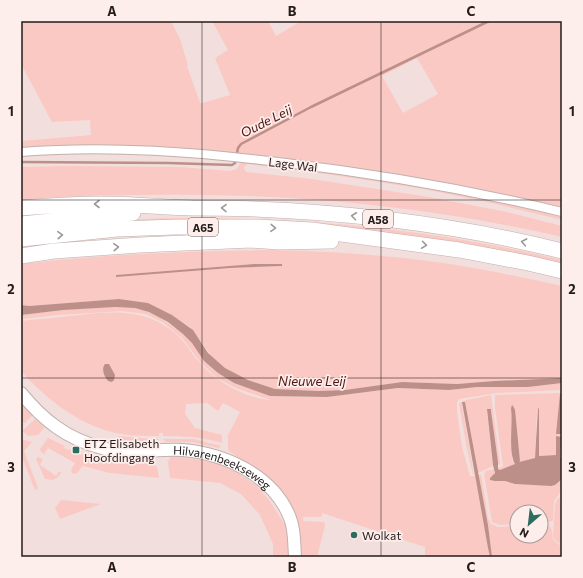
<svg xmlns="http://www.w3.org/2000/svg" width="583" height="578" font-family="Commissioner,sans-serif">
	<rect width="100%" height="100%" fill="#f2dfdd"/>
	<path fill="#fac9c3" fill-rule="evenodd" d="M 21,21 L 171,21 L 180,39 L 188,65 L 187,66 L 199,100 L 200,103 L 203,103 L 230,95 L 215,58 L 228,50 L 212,21 L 268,21 L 276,36 L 301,21 L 562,21 L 562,209 L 470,189 L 119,147 C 86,144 54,145 21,147 L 21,141 L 91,135 L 90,120 L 52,122 L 21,64 ZM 417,58 L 438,94 L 403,113 L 382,76 Z
		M 241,162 L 329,171 L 449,191 L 562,214 L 562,220 L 496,204 L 424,189 L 333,175 L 248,164 L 244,167 L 245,171 L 247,172 L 312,179 L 429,197 L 507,212 L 562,226 L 562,237 C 428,206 291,193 154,195 C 110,195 65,196 21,200 L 21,167 L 66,166 L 180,167 L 230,171 L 237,169 Z
		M 172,218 C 306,217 431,229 562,260 L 562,265 L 486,248 L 435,239 L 356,229 L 21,234 L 21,229 L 117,220 Z
		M 272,250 C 313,251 353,253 394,257 C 450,262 507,274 562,286 L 562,378 L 494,381 L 457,384 L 402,382 L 345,390 L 318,391 L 275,389 L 248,380 L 225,368 L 211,356 L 198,337 L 190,327 L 172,315 L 148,303 L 119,299 L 29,306 L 21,305 L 21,264 C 104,254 188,251 272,250 ZM 254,264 L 282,264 L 282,266 L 230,268 L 116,276 L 116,275 Z
		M 112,307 L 139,308 L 158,316 L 183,334 L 192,343 L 204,361 L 218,373 L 234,383 L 270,396 L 327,397 L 398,388 L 449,390 L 477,387 L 528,387 L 562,383 L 562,390 L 496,393 L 459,399 L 457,402 L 457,411 L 462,447 L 470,476 L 475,476 L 490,557 L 425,557 L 425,547 L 322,513 L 322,516 L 320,517 L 303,517 L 303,521 L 324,522 L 325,526 L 317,557 L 298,557 L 295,533 L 257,470 L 230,452 L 228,450 L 228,435 L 240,412 L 223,403 L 218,411 L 207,403 L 186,404 L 185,414 L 195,428 L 222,435 L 222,443 C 203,437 184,436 163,436 L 163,433 L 159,433 L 159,436 C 146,436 134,436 121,434 C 81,427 47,400 21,371 L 21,321 C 34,319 47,319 60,317 C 91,314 125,307 154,320 C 166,325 179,335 187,346 C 191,352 195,358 200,363 C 215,381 247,399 271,400 L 238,389 L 217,378 L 201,363 L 182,338 L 164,323 L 146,314 L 122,311 L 58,315 L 21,319 L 21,315 L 58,310 Z
		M 561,393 L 557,433 L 561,433 L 562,418 L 562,458 L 560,457 L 561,437 L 556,437 L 556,455 L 539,456 L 539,409 L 537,410 L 535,458 L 519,462 L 520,460 L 514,408 L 511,406 L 512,459 L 515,464 L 506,468 L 498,470 L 498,468 L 503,466 L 495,408 L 495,395 Z
		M 491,395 L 500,464 L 498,465 L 491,411 L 487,411 L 493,466 L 478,473 L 465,402 L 462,404 L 474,475 L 473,474 L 467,449 L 459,404 L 462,401 Z
		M 21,402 L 33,415 L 25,423 L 21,423 Z
		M 35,419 L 42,425 L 44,428 L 38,435 L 28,436 L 22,431 Z
		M 119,436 L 138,438 L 159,439 L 157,443 L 129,444 L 118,440 Z
		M 48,438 L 65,446 L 64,448 L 69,450 L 69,449 L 82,455 L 84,453 L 120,462 L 150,463 L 157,467 L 159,478 L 110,473 L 83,466 L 76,474 L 72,473 L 71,470 L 75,463 L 48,448 L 44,454 L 41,452 L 40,449 Z
		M 21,439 L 32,442 L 24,451 L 38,488 L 35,490 L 21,455 Z
		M 163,439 L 194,439 L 221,446 L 219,448 L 191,442 L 166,442 Z
		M 171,456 L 210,461 L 233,470 L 256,485 L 270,501 L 285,525 L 290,557 L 273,557 L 273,544 L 260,515 L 241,494 L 220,483 L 170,478 L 168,462 Z
		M 38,457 L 43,459 L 40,465 L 56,476 L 59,471 L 61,473 L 58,477 L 53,480 L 45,479 L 36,459 Z
		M 494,469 L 495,481 L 505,481 L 515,484 L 551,486 L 555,485 L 562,479 L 562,490 L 554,501 L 553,521 L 541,523 L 541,512 L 517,512 L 517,524 L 500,525 L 492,522 L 484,474 L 486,471 Z
		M 478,475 L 481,475 L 482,480 L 488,518 L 491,524 L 498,527 L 517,526 L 517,536 L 541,536 L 541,524 L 548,525 C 558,534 545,537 562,546 L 562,557 L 492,557 L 488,525 Z
		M 559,498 L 562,499 L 562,545 L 556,541 L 553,537 L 555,505 L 557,499 Z
		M 61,500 L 101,504 L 60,519 L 55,508 Z"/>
	<path fill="#bd8f89" d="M 254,264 L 282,264 L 282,266 L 230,268 L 116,277 L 116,275 Z
		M 119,299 L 148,303 L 172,315 L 193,330 L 208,353 L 225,368 L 248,380 L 275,389 L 318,391 L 345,390 L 402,382 L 457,384 L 494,381 L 562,378 L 562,383 L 528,387 L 477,387 L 449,390 L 398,388 L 327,397 L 270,396 L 234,383 L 218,373 L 204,361 L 192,343 L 183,334 L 168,322 L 149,312 L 135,308 L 115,307 L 63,310 L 21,315 L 21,305 L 29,306 Z
		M 105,364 L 109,364 L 115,375 L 114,380 L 112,382 L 108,381 C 104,376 101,369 105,364 Z
		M 562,392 L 561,434 L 556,434 L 560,394 Z
		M 462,402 L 465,402 L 488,525 L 492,557 L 490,557 L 488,548 Z
		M 512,405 L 513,406 L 515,410 L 520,461 L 519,462 L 535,458 L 538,408 L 539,409 L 539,456 L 556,455 L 556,436 L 561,437 L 560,457 L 562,458 L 562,479 L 555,485 L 551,486 L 515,484 L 505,481 L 495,481 L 490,480 L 490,478 L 495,473 L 493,465 L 487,409 L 491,409 L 491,411 L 498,462 L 498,469 L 500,470 L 515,464 C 508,452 513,425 511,408 Z"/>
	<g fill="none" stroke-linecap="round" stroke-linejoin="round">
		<path stroke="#bd8f89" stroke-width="2.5" d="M 21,162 L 168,163 L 232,165 L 235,163 L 238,148 L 241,144 L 311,107 L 489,21"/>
		<defs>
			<path id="street" d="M 21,152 C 109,145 198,152 286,163 C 379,174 471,190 562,212"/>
			<g id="secondary">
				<path id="s1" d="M 21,393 C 43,420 67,439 102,448 C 130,456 155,448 183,450 C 226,454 274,476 290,518 C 295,530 294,544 295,557"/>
			</g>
			<path id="highway" d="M 21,208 C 47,206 73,204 100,204 C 131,204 162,207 193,208 C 213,208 234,208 254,209 C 357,213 462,226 562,251
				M 21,224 L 133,213
				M 21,239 L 117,229 L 176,227 L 258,227 L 312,230 L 459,250 L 528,263 L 562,271
				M 21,256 L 54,251 L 140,245 L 251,240 L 279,242 L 331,241"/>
		</defs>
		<use href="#street" stroke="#c2b0ae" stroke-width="10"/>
		<use href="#secondary" stroke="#c2b0ae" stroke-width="14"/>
		<use href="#highway" stroke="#c2b0ae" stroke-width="16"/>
		<use href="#street" stroke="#fff" stroke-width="8"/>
		<use href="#secondary" stroke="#fff" stroke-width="12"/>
		<use href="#highway" stroke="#fff" stroke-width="15"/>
	</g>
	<defs><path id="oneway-chevron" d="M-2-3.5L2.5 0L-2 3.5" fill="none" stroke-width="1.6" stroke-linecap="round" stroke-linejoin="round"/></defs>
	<g stroke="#9c9998">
		<use href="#oneway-chevron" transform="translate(97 204) rotate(-180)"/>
		<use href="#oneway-chevron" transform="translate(224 208) rotate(-179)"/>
		<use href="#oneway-chevron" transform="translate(354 216) rotate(-173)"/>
		<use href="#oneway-chevron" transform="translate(273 228) rotate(3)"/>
		<use href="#oneway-chevron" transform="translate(60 235) rotate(-4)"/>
		<use href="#oneway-chevron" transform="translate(524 242) rotate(-169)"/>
		<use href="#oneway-chevron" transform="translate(424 245) rotate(8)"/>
		<use href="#oneway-chevron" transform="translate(116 247) rotate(-4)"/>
	</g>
	<path fill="none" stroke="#231c1b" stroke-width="1" stroke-opacity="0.55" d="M 202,21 L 202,557M 381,21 L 381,557M 21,200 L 562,200M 21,378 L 562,378"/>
	<g fill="#2b6e60" stroke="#fdedeb" stroke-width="1.5">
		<rect x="72" y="446" width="8" height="8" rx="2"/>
		<circle cx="354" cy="535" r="4"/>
	</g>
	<g text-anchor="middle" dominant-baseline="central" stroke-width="3.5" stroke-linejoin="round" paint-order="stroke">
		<g fill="#fdedeb" stroke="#645b59" stroke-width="1">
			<rect x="363" y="210" width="30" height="18" rx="3"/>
			<rect x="188" y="218" width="30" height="18" rx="3"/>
		</g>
		<g font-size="11" font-weight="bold" fill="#231c1b">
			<text x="378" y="219">A58</text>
			<text x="203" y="227">A65</text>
		</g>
		<g font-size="12" fill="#231c1b" stroke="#fdedeb">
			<text transform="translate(293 164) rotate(7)">Lage Wal</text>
			<text stroke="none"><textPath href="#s1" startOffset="224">Hilvarenbeekseweg</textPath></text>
		</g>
		<g font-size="12" fill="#231c1b" stroke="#fdedeb" text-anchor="start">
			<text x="84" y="443">ETZ Elisabeth<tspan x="84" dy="14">Hoofdingang</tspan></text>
			<text x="362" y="535">Wolkat</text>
		</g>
		<g font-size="13" font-style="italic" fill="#4f1512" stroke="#fdedeb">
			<text transform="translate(266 121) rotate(-27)">Oude Leij</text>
			<text x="312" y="381">Nieuwe Leij</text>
		</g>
	</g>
	<rect width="583" height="578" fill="none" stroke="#fdedeb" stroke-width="44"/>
	<g transform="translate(529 524) rotate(208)"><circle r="19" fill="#fdedeb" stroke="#a69998"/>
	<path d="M0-3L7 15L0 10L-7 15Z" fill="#2b6e60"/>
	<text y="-6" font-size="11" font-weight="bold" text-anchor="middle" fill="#231c1b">N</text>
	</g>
	<rect x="22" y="22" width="539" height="534" fill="none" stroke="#231c1b" stroke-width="1.5"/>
	<g font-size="13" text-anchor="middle" font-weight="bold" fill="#231c1b">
		<text x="112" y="16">A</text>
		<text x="292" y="16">B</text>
		<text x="471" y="16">C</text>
		<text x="11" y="116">1</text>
		<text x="572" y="116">1</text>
		<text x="11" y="294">2</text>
		<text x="572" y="294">2</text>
		<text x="11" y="472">3</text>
		<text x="572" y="472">3</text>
		<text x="112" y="572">A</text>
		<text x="292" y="572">B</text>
		<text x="471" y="572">C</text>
	</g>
</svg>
